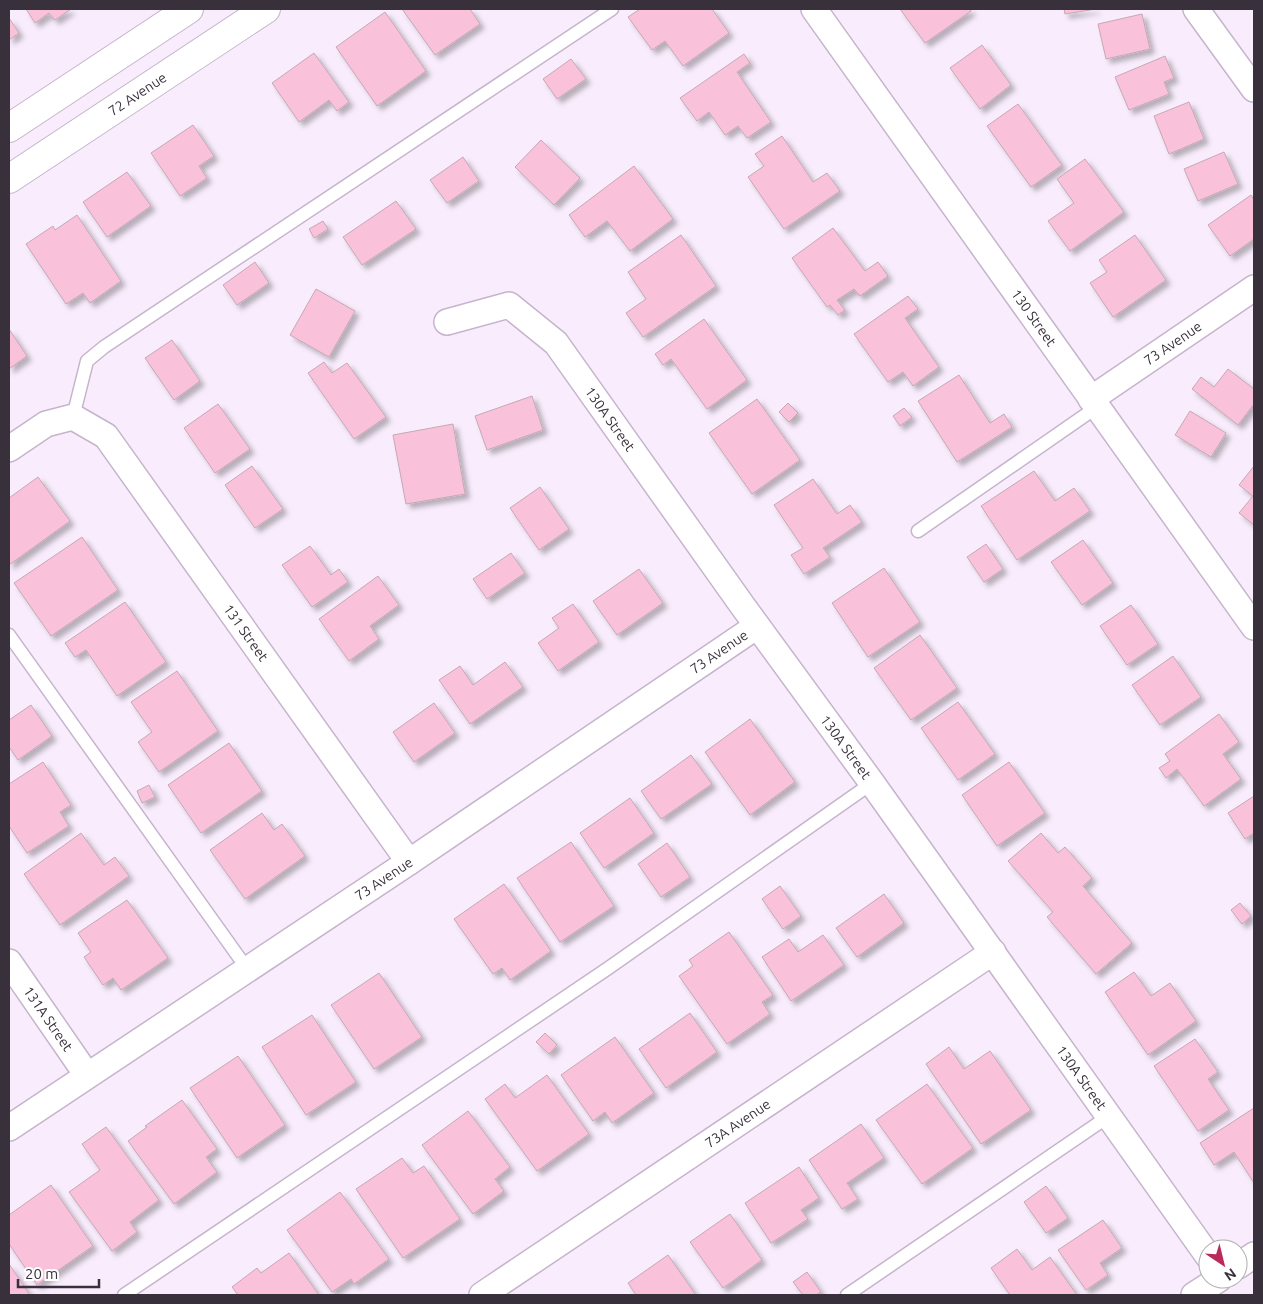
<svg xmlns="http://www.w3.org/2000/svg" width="1263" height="1304" font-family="Ubuntu,sans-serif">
	<defs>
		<filter id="shadow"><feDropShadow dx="4.5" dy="4.5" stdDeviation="2.5" flood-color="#0004"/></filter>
	</defs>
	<rect width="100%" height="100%" fill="#f9edfd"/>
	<path fill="#f9c2da" stroke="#c6a7b4" filter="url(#shadow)" d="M 26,9 L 71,9 L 55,20 L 49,13 L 35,23 Z
		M 402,9 L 470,9 L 480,24 L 435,55 Z
		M 640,9 L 712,9 L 729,33 L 683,66 L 665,41 L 652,50 L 628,17 Z
		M 900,9 L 970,9 L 971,11 L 925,43 Z
		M 1064,9 L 1096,9 L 1065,14 Z
		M 385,12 L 426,71 L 377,106 L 336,47 Z
		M 1142,14 L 1150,49 L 1106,59 L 1098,24 Z
		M 9,18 L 19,33 L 9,40 Z
		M 982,45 L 1011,85 L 980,109 L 950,68 Z
		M 314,53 L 349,102 L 337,111 L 329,100 L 299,122 L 272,83 Z
		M 744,54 L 750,63 L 737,72 L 771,122 L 747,138 L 738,126 L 725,135 L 709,112 L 697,121 L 680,98 Z
		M 1165,56 L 1174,78 L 1164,82 L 1169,94 L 1129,110 L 1115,77 Z
		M 571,59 L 586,79 L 557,99 L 543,79 Z
		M 1189,102 L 1204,139 L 1169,154 L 1154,116 Z
		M 1018,104 L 1062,165 L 1031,187 L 987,126 Z
		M 193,125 L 214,156 L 199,166 L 207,178 L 180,196 L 151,153 Z
		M 782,136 L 813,182 L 827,173 L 840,191 L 784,229 L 748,177 L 764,166 L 755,154 Z
		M 541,140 L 580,178 L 554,205 L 515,167 Z
		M 1224,152 L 1238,184 L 1198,201 L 1184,169 Z
		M 463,157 L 479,181 L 447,203 L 430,180 Z
		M 1085,159 L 1124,212 L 1070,251 L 1048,221 L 1074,203 L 1057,179 Z
		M 634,166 L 673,219 L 630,251 L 607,221 L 585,237 L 569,215 Z
		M 127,172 L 151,206 L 107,237 L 83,202 Z
		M 1251,195 L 1254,200 L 1254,239 L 1230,256 L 1208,225 Z
		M 396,201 L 416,229 L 362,265 L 343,237 Z
		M 77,215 L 121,281 L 90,303 L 83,293 L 66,304 L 26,244 L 53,226 L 55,230 Z
		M 323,221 L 328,229 L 314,238 L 309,229 Z
		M 833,228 L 865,271 L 878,262 L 888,276 L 860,296 L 854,289 L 837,300 L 845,310 L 838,315 L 830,305 L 827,307 L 792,258 Z
		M 681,235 L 716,286 L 643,337 L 626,313 L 646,299 L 628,272 Z
		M 1135,235 L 1166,280 L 1113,317 L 1090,283 L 1107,272 L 1099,260 Z
		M 255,262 L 269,283 L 237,305 L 223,285 Z
		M 316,289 L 355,311 L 329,357 L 290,335 Z
		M 908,296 L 918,309 L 905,318 L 939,367 L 913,386 L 903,372 L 888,382 L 854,334 Z
		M 704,319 L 747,380 L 707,409 L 671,359 L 663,365 L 655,354 Z
		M 9,329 L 27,356 L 9,369 Z
		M 172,340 L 200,381 L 174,400 L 145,358 Z
		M 324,362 L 332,373 L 347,363 L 386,417 L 354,439 L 308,373 Z
		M 1228,369 L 1254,389 L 1254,404 L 1238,425 L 1192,389 L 1201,377 L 1214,387 Z
		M 959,375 L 990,423 L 1004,414 L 1012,427 L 957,462 L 918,401 Z
		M 532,396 L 543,430 L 487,450 L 475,416 Z
		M 757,399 L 800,460 L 752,494 L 709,433 Z
		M 788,403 L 798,413 L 789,422 L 779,412 Z
		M 218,404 L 250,449 L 215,473 L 184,428 Z
		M 904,408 L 912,417 L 900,426 L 893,416 Z
		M 1190,411 L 1226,433 L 1211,457 L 1175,435 Z
		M 453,424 L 465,494 L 406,504 L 393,435 Z
		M 252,466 L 283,509 L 255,528 L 225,485 Z
		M 1254,466 L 1254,525 L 1239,513 L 1253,496 L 1239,485 Z
		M 1034,471 L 1055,501 L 1074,488 L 1090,511 L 1017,560 L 981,506 Z
		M 38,477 L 70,521 L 9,565 L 9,498 Z
		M 813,479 L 837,514 L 850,505 L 862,522 L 823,548 L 830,557 L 804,574 L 791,555 L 803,548 L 774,505 Z
		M 540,487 L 569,529 L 539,550 L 510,508 Z
		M 82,537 L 118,590 L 51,636 L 14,583 Z
		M 1083,540 L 1113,583 L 1082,605 L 1051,562 Z
		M 986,544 L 1003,569 L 984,582 L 967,557 Z
		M 310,546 L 331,575 L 339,569 L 348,582 L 312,607 L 282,565 Z
		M 511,553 L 525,573 L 487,599 L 473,579 Z
		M 884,568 L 920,622 L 868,657 L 832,603 Z
		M 639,569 L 663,603 L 617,635 L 593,601 Z
		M 378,576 L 399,605 L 370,626 L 379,639 L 349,661 L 319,619 Z
		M 125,602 L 166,662 L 117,696 L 86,650 L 75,657 L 65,643 Z
		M 573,604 L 599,642 L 558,671 L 538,643 L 559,628 L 552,618 Z
		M 1131,605 L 1158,644 L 1127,665 L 1100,626 Z
		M 920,635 L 957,688 L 911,720 L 874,668 Z
		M 1173,656 L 1201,697 L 1160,725 L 1132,685 Z
		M 505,662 L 523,687 L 470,724 L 439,680 L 460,666 L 473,685 Z
		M 177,671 L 218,731 L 159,772 L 138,742 L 152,732 L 131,702 Z
		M 958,702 L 995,754 L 958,780 L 921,728 Z
		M 434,703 L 455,733 L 414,762 L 393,732 Z
		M 31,705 L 52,736 L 18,760 L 9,747 L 9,720 Z
		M 1219,714 L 1239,742 L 1223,754 L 1241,779 L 1204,806 L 1177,769 L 1166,778 L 1159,768 L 1170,761 L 1165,754 Z
		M 750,719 L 795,782 L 750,815 L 705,752 Z
		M 229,743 L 262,791 L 201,833 L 168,785 Z
		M 691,755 L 712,784 L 661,819 L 641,791 Z
		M 43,762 L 71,805 L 60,812 L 69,826 L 27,853 L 9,826 L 9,784 Z
		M 1009,762 L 1045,813 L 997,846 L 962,795 Z
		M 149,785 L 155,797 L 142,803 L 137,791 Z
		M 1254,796 L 1254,833 L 1245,839 L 1228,813 Z
		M 630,798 L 654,833 L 604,868 L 580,833 Z
		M 262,813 L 274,830 L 282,824 L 305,856 L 245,899 L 210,850 Z
		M 81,833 L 104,865 L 115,857 L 129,876 L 60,925 L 24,874 Z
		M 1041,833 L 1058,853 L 1065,847 L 1092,878 L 1083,886 L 1132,943 L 1096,974 L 1047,917 L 1053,912 L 1008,861 Z
		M 571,842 L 614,906 L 560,942 L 517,878 Z
		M 667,843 L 690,877 L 661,897 L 638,864 Z
		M 504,884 L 551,951 L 510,980 L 502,968 L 493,974 L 454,919 Z
		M 780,886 L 801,916 L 783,929 L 762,899 Z
		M 884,894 L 904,923 L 857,957 L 836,928 Z
		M 127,900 L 168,958 L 121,990 L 113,978 L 103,985 L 84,957 L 91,952 L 78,933 Z
		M 1240,903 L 1251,916 L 1242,924 L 1231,910 Z
		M 729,932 L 773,995 L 762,1002 L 770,1014 L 727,1044 L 679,976 L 693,966 L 689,960 Z
		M 823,935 L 844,965 L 791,1001 L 762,957 L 789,939 L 798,952 Z
		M 1134,972 L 1151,996 L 1170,983 L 1196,1021 L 1148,1055 L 1105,992 Z
		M 379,973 L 422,1037 L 374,1069 L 331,1005 Z
		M 690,1013 L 717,1052 L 666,1088 L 639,1049 Z
		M 312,1015 L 356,1082 L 306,1115 L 262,1047 Z
		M 545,1033 L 557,1045 L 549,1054 L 536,1042 Z
		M 615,1037 L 654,1093 L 612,1123 L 605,1112 L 593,1121 L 561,1075 Z
		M 1195,1039 L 1218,1072 L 1208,1079 L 1229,1110 L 1198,1131 L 1154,1066 Z
		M 949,1047 L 964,1069 L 990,1051 L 1031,1110 L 981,1144 L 926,1064 Z
		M 238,1056 L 285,1125 L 237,1158 L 190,1088 Z
		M 547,1075 L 589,1134 L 537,1171 L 485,1099 L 505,1084 L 515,1098 Z
		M 927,1084 L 973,1148 L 922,1184 L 876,1120 Z
		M 182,1100 L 217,1149 L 206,1157 L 217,1172 L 174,1204 L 128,1141 L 147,1127 L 145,1126 Z
		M 1254,1108 L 1254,1183 L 1234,1152 L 1214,1165 L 1200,1143 Z
		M 468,1111 L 510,1167 L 495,1179 L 504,1191 L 473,1214 L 422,1145 Z
		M 861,1124 L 884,1158 L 847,1183 L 858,1199 L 842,1209 L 809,1160 Z
		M 106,1127 L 159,1200 L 130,1222 L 137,1232 L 112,1251 L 69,1192 L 100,1170 L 82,1144 Z
		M 402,1158 L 413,1173 L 424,1166 L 460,1219 L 403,1258 L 356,1189 Z
		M 799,1167 L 819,1198 L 801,1210 L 808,1219 L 771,1243 L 745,1203 Z
		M 51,1185 L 93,1246 L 37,1285 L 9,1244 L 9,1215 Z
		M 1046,1186 L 1068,1218 L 1046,1233 L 1024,1202 Z
		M 340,1192 L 389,1259 L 354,1284 L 351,1279 L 332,1292 L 287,1230 Z
		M 730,1214 L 762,1260 L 723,1288 L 690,1242 Z
		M 1103,1220 L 1122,1248 L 1100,1263 L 1108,1275 L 1086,1290 L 1058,1250 Z
		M 1017,1249 L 1032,1270 L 1050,1257 L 1077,1295 L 1010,1295 L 991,1268 Z
		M 289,1253 L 319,1295 L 238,1295 L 232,1287 L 257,1268 L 261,1273 Z
		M 668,1255 L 696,1295 L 636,1295 L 628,1283 Z
		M 9,1264 L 30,1295 L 9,1295 Z
		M 807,1272 L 821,1292 L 816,1295 L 803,1295 L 793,1282 Z"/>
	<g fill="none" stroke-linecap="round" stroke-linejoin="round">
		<defs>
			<path id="lane" d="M 73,417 L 87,361 L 104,347 L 612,9
				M 918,531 L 1097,407
				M 9,635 L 248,970
				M 124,1295 L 607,969 L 872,783
				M 847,1295 L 1109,1116"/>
			<g id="street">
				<path id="s1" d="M 814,9 L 1254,627"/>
				<path d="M 1196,9 L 1254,89"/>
				<path id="s2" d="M 447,322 L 509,305 L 556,343 L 742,605 L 872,783 L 1208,1256"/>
				<path id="s3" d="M 1091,399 L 1254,288"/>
				<path id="s4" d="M 9,449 L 46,424 L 73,417 L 106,436 L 409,862"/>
				<path id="s5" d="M 9,962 L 87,1075"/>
				<path id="s6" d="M 9,1128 L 409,862 L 757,626"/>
				<path d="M 1238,1266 L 1254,1255"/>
				<path id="s7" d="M 482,1295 L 993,952"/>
				<path d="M 1194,1295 L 1219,1279"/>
			</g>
			<g id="secondary">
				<path d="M 9,128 L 189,9"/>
				<path id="s8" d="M 9,179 L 266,9"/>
			</g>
		</defs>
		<use href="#lane" stroke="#c6b4cd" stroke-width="15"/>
		<use href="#street" stroke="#c6b4cd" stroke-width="28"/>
		<use href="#secondary" stroke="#c6b4cd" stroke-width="30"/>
		<use href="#lane" stroke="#fff" stroke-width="12"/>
		<use href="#street" stroke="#fff" stroke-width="25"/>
		<use href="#secondary" stroke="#fff" stroke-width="28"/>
	</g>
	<g text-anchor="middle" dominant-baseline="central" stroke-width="4" stroke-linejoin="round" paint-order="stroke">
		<g font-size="14" fill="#38303a" stroke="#fff">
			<text stroke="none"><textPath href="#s8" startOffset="154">72 Avenue</textPath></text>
			<text stroke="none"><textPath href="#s1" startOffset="379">130 Street</textPath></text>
			<text stroke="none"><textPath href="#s3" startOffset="99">73 Avenue</textPath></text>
			<text stroke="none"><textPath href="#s2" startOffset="218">130A Street</textPath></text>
			<text stroke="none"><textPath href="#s4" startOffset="352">131 Street</textPath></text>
			<text stroke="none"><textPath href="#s6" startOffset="855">73 Avenue</textPath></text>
			<text stroke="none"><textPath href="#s2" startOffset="622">130A Street</textPath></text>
			<text stroke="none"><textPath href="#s6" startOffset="450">73 Avenue</textPath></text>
			<text stroke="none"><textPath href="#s5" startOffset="69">131A Street</textPath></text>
			<text stroke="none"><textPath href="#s2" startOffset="1028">130A Street</textPath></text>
			<text stroke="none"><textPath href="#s7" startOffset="308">73A Avenue</textPath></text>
		</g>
	</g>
	<rect width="1263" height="1304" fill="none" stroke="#38303a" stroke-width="20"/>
	<g transform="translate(1223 1264) rotate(145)"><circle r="24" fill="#ffffff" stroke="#afacb0"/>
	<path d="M0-4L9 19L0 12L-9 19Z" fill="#ba2b5c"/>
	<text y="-8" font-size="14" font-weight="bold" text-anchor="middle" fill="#38303a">N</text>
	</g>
	<path d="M18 1279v8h81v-8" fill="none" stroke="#38303a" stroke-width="2.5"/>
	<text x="25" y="1279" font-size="15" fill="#38303a" stroke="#ffffff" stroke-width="4" paint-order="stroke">20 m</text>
</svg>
